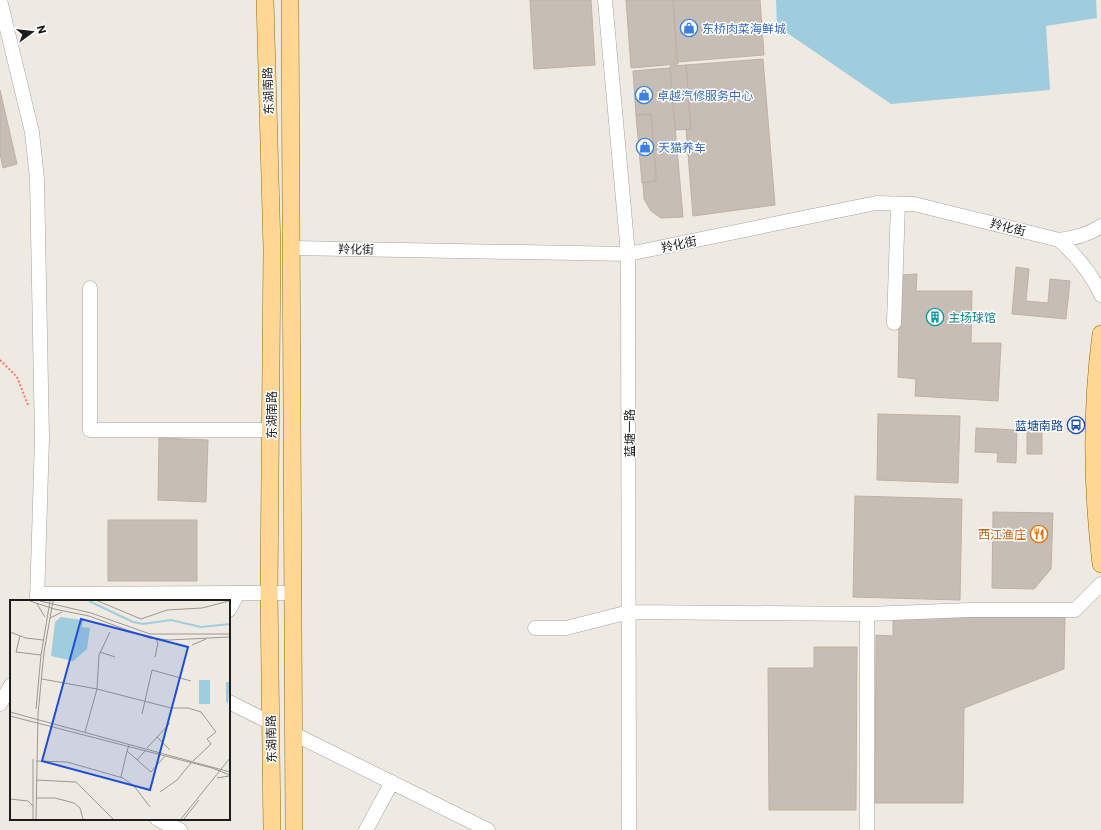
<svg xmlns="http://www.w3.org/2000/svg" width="1101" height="830" font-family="Poppins,'Noto Sans SC',sans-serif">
	<rect width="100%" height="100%" fill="#eeeae1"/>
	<path fill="#9fcdde" d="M 776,0 L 1096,0 L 1097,18 L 1046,26 L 1050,90 L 891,104 L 777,26 Z"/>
	<path fill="#c6bdb4" stroke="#c0b1a3" d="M 530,0 L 591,0 L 595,65 L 534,69 Z
		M 626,0 L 673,0 L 678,64 L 631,68 Z
		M 673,0 L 760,0 L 764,55 L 677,62 Z
		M 763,59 L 775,205 L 693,216 L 686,129 L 691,129 L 686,65 Z
		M 686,65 L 691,129 L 675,130 L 670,66 Z
		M 670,68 L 683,217 L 661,218 L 651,211 L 644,199 L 643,183 L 657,181 L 651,114 L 636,115 L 633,71 Z
		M 0,90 L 17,164 L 3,168 L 0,154 Z
		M 651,114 L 656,181 L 642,183 L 636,115 Z
		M 1016,267 L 1029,269 L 1026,301 L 1048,303 L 1050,279 L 1070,281 L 1066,319 L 1012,314 Z
		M 917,274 L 916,291 L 972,291 L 971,343 L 1001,343 L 998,401 L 915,396 L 916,379 L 898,377 L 900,275 Z
		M 878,414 L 960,416 L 958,483 L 877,480 Z
		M 976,428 L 1017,430 L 1016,463 L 997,462 L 998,453 L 975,452 Z
		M 1027,428 L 1042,429 L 1042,454 L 1027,454 Z
		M 159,438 L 208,440 L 206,502 L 158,500 Z
		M 855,496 L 962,499 L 960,600 L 853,597 Z
		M 993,512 L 1053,513 L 1051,569 L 1034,589 L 992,588 Z
		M 108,520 L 197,520 L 197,581 L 108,581 Z
		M 893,614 L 1065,616 L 1064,669 L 964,708 L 963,803 L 875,803 L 876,635 L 893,636 Z
		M 814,647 L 857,647 L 856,810 L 769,810 L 768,668 L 814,668 Z"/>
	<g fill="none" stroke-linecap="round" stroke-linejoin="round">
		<defs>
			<path id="minor" d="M 0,0 L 32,132 L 37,179 L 42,438 L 37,601
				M 605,0 L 628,254 L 629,830
				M 1059,240 C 1077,256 1091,272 1101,295
				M 292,248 L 628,254 L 876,203 L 914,204 L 1059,240 C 1075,238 1088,235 1101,226
				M 90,288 L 90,430 L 271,430
				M 894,323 L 898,204
				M 37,594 L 238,593
				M 229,610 L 238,593 L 293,593
				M 867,614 L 970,610 L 1075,610 L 1101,584
				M 535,628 L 566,628 L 629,612 L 867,614 L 867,830
				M 229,702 L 271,723
				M 0,704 L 11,685
				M 294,734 L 488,830
				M 157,819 L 180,830
				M 366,830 L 392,782"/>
			<path id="major" d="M 265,0 L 272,248 L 269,592 L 272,830
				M 290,0 L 294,830
				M 1101,334 C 1091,410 1092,488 1101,564"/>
		</defs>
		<use href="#minor" stroke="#a3a3a3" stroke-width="15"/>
		<use href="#major" stroke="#946b00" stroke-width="18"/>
		<path stroke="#ff7a61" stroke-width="2" stroke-dasharray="2 2" stroke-linecap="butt" d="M 0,360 L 17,377 L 28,405"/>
		<use href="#minor" stroke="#fff" stroke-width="14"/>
		<use href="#major" stroke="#ffd795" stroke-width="17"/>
	</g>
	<defs>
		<symbol id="shop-ring" viewBox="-11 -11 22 22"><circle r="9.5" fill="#fff" stroke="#3f7fe0" stroke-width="1.5"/><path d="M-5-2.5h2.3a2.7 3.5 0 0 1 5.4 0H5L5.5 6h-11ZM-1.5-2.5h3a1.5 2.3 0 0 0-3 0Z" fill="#3f7fe0"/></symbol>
		<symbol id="building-ring" viewBox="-11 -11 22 22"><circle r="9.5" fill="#fff" stroke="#0f9aa8" stroke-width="1.5"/><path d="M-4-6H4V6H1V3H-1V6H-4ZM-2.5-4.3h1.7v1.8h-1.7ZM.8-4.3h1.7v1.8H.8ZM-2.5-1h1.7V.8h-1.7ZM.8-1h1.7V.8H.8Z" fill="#0f9aa8"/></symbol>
		<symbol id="bus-ring" viewBox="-11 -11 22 22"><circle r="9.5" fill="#fff" stroke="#1a4fb4" stroke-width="1.5"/><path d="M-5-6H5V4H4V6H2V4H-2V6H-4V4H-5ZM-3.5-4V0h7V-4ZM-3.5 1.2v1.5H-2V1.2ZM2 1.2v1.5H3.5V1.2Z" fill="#1a4fb4"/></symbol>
		<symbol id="restaurant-ring" viewBox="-11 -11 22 22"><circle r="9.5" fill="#fff" stroke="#e8710a" stroke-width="1.5"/><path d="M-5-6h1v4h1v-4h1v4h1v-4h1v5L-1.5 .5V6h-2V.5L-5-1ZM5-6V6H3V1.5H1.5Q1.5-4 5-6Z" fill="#e8710a"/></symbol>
	</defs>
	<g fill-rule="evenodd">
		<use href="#shop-ring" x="679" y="18" width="20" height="20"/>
		<use href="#shop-ring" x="634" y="85" width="20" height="20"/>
		<use href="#shop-ring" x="635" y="137" width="20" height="20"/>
		<use href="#building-ring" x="925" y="307" width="20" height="20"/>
		<use href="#bus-ring" x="1066" y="415" width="20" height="20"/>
		<use href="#restaurant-ring" x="1029" y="524" width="20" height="20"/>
	</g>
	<g text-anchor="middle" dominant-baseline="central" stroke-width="3" stroke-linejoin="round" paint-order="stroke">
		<g font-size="12" fill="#366cbe" stroke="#fff" text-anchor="start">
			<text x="702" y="28">东桥肉菜海鲜城</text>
			<text x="657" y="95">卓越汽修服务中心</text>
			<text x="658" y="147">天猫养车</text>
		</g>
		<g font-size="12" fill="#1c1c1c" stroke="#fff">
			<text transform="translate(268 91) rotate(-92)">东湖南路</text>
			<text transform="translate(1008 227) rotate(14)">羚化街</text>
			<text transform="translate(679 244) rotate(-12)">羚化街</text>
			<text transform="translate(356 249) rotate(1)">羚化街</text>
			<text transform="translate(271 415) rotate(-90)">东湖南路</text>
			<text transform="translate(629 433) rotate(-90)">蓝塘一路</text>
			<text transform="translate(271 739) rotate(-91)">东湖南路</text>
		</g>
		<g font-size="12" fill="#0d838f" stroke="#fff" text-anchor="start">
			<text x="948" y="317">主场球馆</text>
		</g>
		<g font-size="12" fill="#164399" stroke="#fff" text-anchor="end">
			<text x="1063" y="425">蓝塘南路</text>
		</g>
		<g font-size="12" fill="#c56008" stroke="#fff" text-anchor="end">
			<text x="1026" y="534">西江渔庄</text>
		</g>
	</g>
	<g transform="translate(10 600)">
		<rect width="220" height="220" fill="#eeeae1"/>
		<path d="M 51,17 L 73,20 L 72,27 L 80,28 L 77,49 L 63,61 L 41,56 L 45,22 ZM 189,80 L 200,80 L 200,104 L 189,104 ZM 216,82 L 220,82 L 218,104 L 216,101 Z" fill="#9fcdde"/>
		<path fill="none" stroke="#9fcdde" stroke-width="2" d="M 79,1 L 123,22 L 133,24 L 161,20 L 191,27 L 220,24"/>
		<path fill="none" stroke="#9a9892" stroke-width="1" d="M 20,1 L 44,9 L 79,16 L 139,38 L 159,40 L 220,37M 30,1 L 81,13 L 140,34 L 220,34M 88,1 L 131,19 L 157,10 L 192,8 L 219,1M 27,4 L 35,17M 40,18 L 52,12M 0,32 L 16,38 L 33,40M 10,36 L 6,52 L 31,55M 182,45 L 196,39M 90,52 L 105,57M 145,57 L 148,43 L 146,39M 32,79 L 87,89 L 161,108 L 178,108 L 191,112 L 206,132 L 197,139 L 201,144 L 183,161M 26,109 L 31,55 L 40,1M 0,112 L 220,172M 132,114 L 142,70 L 181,81M 0,116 L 202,168 L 220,175M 75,132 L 87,89 L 89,55 L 100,32M 147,137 L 160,150M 119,145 L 117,151 L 141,172 L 155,156M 137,148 L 160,123M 127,160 L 135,151M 26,161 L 57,162 L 113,178 L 124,186 L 140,207M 111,177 L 117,151M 207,178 L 219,176M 26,180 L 66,182 L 103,219M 150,192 L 167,180 L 181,163M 26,198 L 45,198 L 64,203 L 70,208 L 73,219M 0,199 L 18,201 L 23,206M 23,219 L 23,159M 26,219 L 28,114 L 34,52 L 43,1M 171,219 L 220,158M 174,219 L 189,200"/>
		<path fill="#1d4ed8" fill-opacity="0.15" stroke="#1d4ed8" stroke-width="2" d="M 71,19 L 178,47 L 140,190 L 32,161 Z"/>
		<rect width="220" height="220" fill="none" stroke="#1c1c1c" stroke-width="2"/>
	</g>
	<g transform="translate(32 32) rotate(75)" stroke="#ffffff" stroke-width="3" paint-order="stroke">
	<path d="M0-3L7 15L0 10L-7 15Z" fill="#1c1c1c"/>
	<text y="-6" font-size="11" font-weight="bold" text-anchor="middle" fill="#1c1c1c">N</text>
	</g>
</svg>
